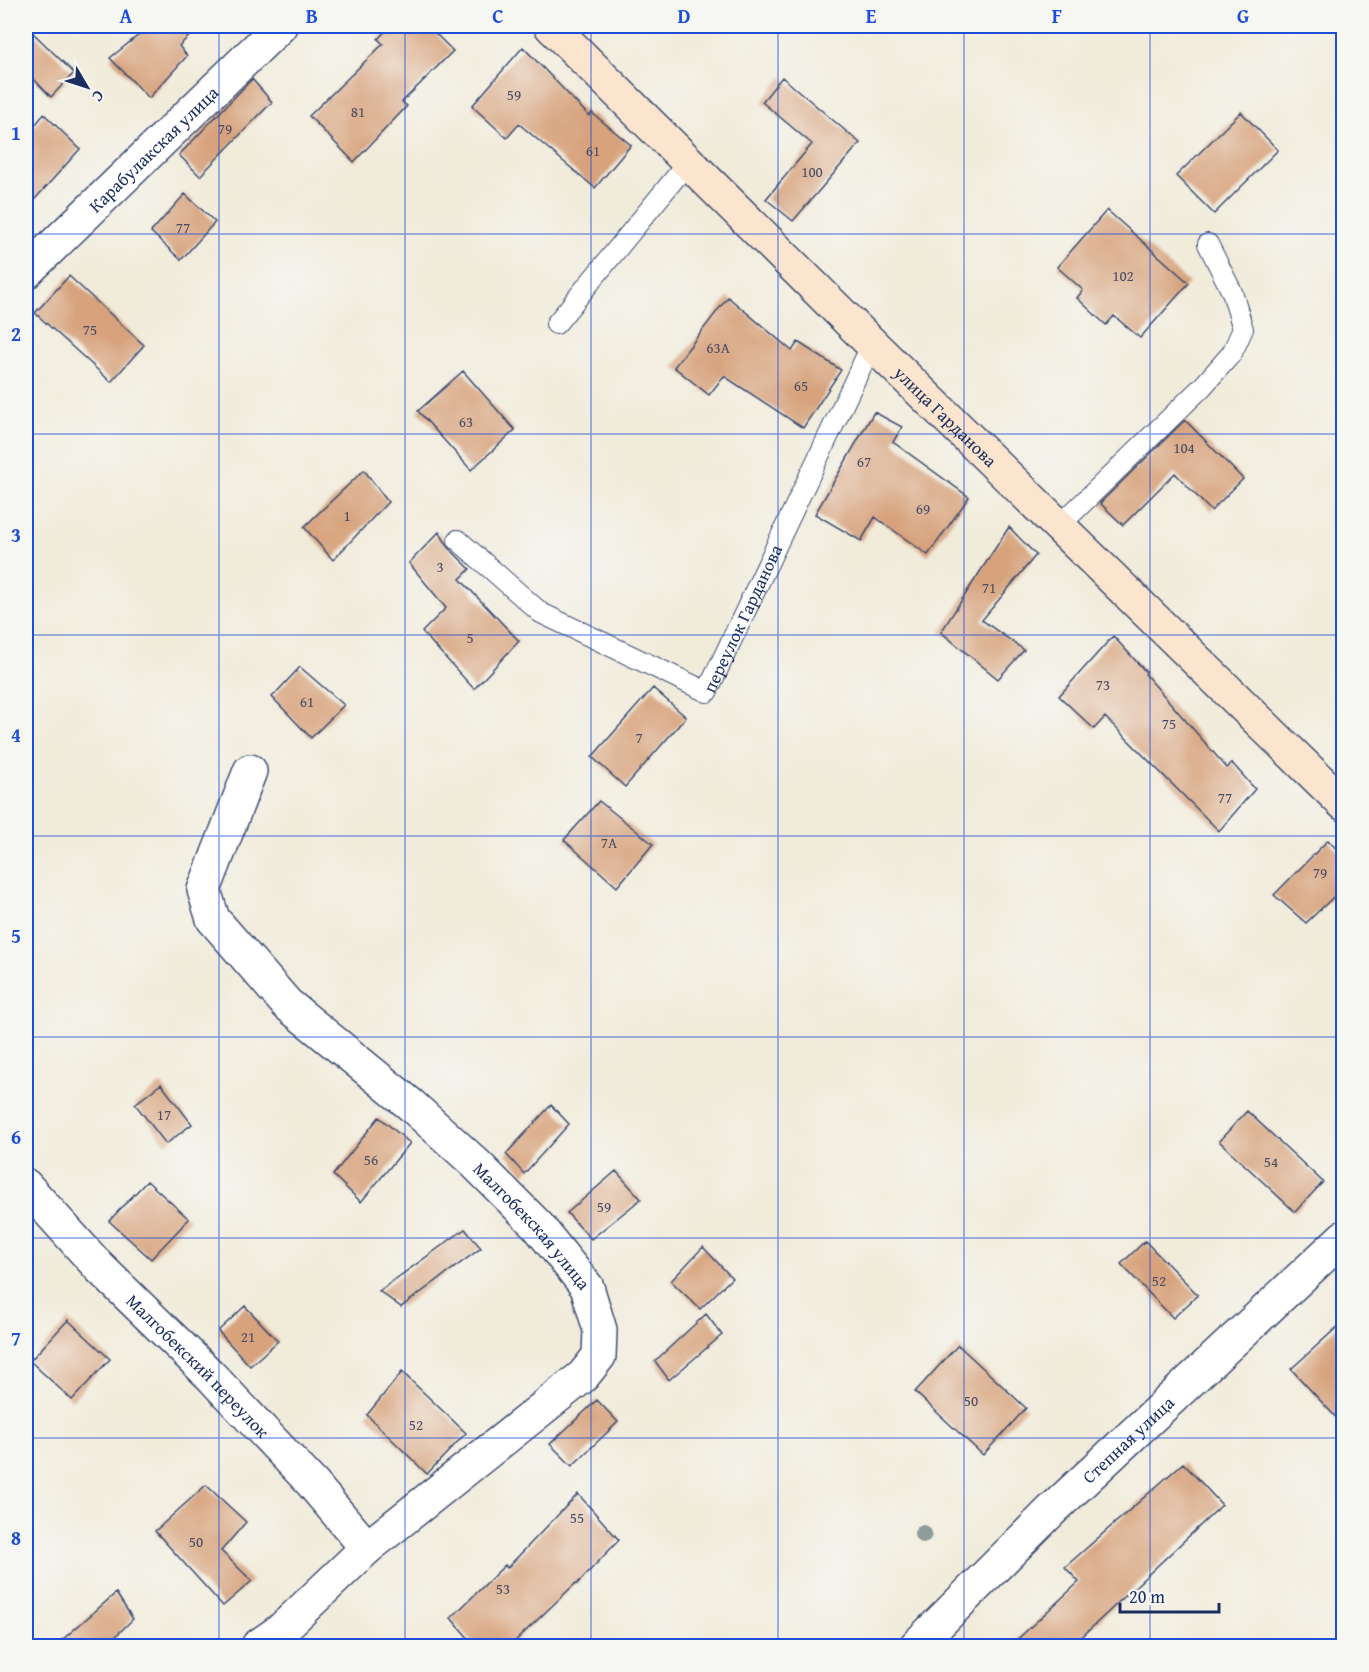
<svg xmlns="http://www.w3.org/2000/svg" width="1369" height="1672" font-family="'Gentium Book Plus',serif">
	<rect width="100%" height="100%" fill="#f6f6f2"/>
	<filter id="ink" filterUnits="userSpaceOnUse"><feTurbulence type="fractalNoise" baseFrequency=".0167" numOctaves="2"/><feDisplacementMap in="SourceGraphic" scale="12" xChannelSelector="R" yChannelSelector="G"/><feConvolveMatrix kernelMatrix="1 2 1 2 8 2 1 2 1" color-interpolation-filters="sRGB"/></filter>
	<filter id="wash" filterUnits="userSpaceOnUse"><feTurbulence type="fractalNoise" baseFrequency=".008" numOctaves="4" result="noise"/><feDisplacementMap in="SourceGraphic" scale="24" xChannelSelector="R" yChannelSelector="G"/><feGaussianBlur stdDeviation="1.35" result="paint"/><feColorMatrix in="noise" values="0 0 0 0 0 0 0 0 0 0 0 0 0 0 0 0 0 1.4 0 .05"/><feComposite in="paint" operator="in"/></filter>
	<g filter="url(#wash)">
		<rect width="100%" height="100%" fill="#f1ebda"/>
		<g id="blocks">
			<path fill="#d7a27b" d="M 26,26 L 74,73 L 51,97 L 26,71 Z
				M 150,26 L 199,26 L 179,46 L 187,56 L 149,98 L 110,58 Z
				M 390,26 L 428,26 L 453,51 L 402,102 L 407,106 L 354,162 L 309,116 L 383,44 L 378,39 Z
				M 523,47 L 589,116 L 592,113 L 631,145 L 595,188 L 519,124 L 507,138 L 472,106 Z
				M 782,77 L 860,143 L 793,221 L 766,199 L 812,144 L 762,102 Z
				M 252,79 L 272,102 L 200,176 L 179,155 Z
				M 1241,112 L 1278,150 L 1214,214 L 1176,176 Z
				M 44,114 L 80,149 L 26,209 L 26,136 Z
				M 185,194 L 215,222 L 181,260 L 151,232 Z
				M 1107,210 L 1189,283 L 1140,338 L 1114,316 L 1106,325 L 1077,298 L 1083,290 L 1057,267 Z
				M 69,276 L 144,345 L 111,382 L 35,313 Z
				M 728,297 L 792,351 L 798,342 L 841,370 L 803,428 L 724,376 L 709,395 L 674,367 Z
				M 463,371 L 515,430 L 471,470 L 418,411 Z
				M 874,412 L 902,427 L 893,442 L 969,497 L 928,555 L 875,517 L 861,541 L 815,514 Z
				M 1185,420 L 1243,479 L 1211,511 L 1175,473 L 1123,525 L 1100,503 Z
				M 364,470 L 388,502 L 333,560 L 304,527 Z
				M 1009,527 L 1036,555 L 982,620 L 1024,650 L 998,679 L 941,632 Z
				M 439,532 L 450,549 L 470,569 L 460,579 L 519,641 L 474,689 L 422,632 L 446,608 L 409,563 Z
				M 1113,636 L 1146,672 L 1145,674 L 1227,768 L 1232,763 L 1255,789 L 1219,831 L 1105,717 L 1094,729 L 1059,696 Z
				M 300,667 L 344,705 L 311,738 L 272,697 Z
				M 653,688 L 686,717 L 625,787 L 592,757 Z
				M 599,801 L 653,844 L 617,887 L 564,840 Z
				M 1328,840 L 1344,857 L 1344,887 L 1306,923 L 1274,895 Z
				M 161,1084 L 192,1124 L 166,1144 L 135,1104 Z
				M 551,1105 L 569,1124 L 524,1174 L 506,1154 Z
				M 1247,1111 L 1323,1182 L 1295,1212 L 1219,1141 Z
				M 379,1117 L 410,1143 L 361,1202 L 333,1175 Z
				M 616,1171 L 641,1199 L 591,1239 L 567,1213 Z
				M 147,1181 L 189,1219 L 151,1259 L 109,1221 Z
				M 465,1229 L 481,1248 L 401,1307 L 379,1291 Z
				M 1145,1241 L 1198,1295 L 1173,1318 L 1121,1264 Z
				M 703,1247 L 732,1278 L 700,1309 L 671,1281 Z
				M 245,1306 L 278,1341 L 250,1366 L 218,1331 Z
				M 706,1314 L 722,1335 L 669,1380 L 655,1361 Z
				M 68,1320 L 110,1359 L 72,1400 L 30,1361 Z
				M 1344,1321 L 1344,1426 L 1291,1369 Z
				M 958,1345 L 1026,1408 L 983,1455 L 915,1392 Z
				M 402,1372 L 466,1433 L 427,1474 L 367,1415 Z
				M 597,1400 L 618,1422 L 572,1466 L 550,1444 Z
				M 1183,1463 L 1222,1505 L 1071,1647 L 1009,1647 L 1079,1582 L 1065,1567 Z
				M 206,1485 L 246,1522 L 221,1551 L 252,1581 L 223,1606 L 155,1531 Z
				M 578,1494 L 619,1540 L 577,1584 L 576,1583 L 509,1647 L 476,1647 L 451,1618 L 505,1565 L 507,1568 Z
				M 116,1593 L 133,1619 L 105,1647 L 54,1647 Z"/>
		</g>
	</g>
	<g filter="url(#ink)">
		<use href="#blocks" fill-opacity="0" stroke="#3b4b71" stroke-width="1.5"/>
		<g fill="none" stroke-linecap="round" stroke-linejoin="round">
			<defs>
				<g id="lane">
					<path d="M 556,324 L 689,161"/>
					<path d="M 1059,526 L 1203,386 L 1232,353 L 1243,329 L 1232,292 L 1208,244"/>
					<path id="s1" d="M 458,540 L 541,613 L 707,692 L 872,344"/>
				</g>
				<g id="street">
					<path id="s2" d="M 26,272 L 280,26"/>
					<path id="s3" d="M 250,771 L 204,890 L 213,919 L 287,1004 L 411,1105 L 475,1163 L 538,1226 L 587,1287 L 600,1330 L 599,1356 L 583,1376 L 367,1548 L 281,1630 L 258,1646"/>
					<path id="s4" d="M 26,1186 L 100,1268 L 209,1374 L 312,1483 L 367,1548"/>
					<path id="s5" d="M 916,1646 L 1051,1511 L 1344,1237"/>
				</g>
				<g id="secondary">
					<path id="s6" d="M 551,26 L 872,344 L 1344,804"/>
				</g>
			</defs>
			<use href="#lane" stroke="#3b4b71" stroke-width="22"/>
			<use href="#street" stroke="#3b4b71" stroke-width="36"/>
			<use href="#secondary" stroke="#3b4b71" stroke-width="36"/>
			<use href="#lane" stroke="#fff" stroke-width="20"/>
			<use href="#street" stroke="#fff" stroke-width="33"/>
			<use href="#secondary" stroke="#fce5cf" stroke-width="33"/>
		</g>
		<circle fill="#8f9d9a" cx="923" cy="1534" r="9"/>
	</g>
	<path fill="none" stroke="#1d4ed8" stroke-width="1.5" stroke-opacity="0.55" d="M 219,26 L 219,1646M 405,26 L 405,1646M 591,26 L 591,1646M 778,26 L 778,1646M 964,26 L 964,1646M 1150,26 L 1150,1646M 26,234 L 1344,234M 26,434 L 1344,434M 26,635 L 1344,635M 26,836 L 1344,836M 26,1037 L 1344,1037M 26,1238 L 1344,1238M 26,1438 L 1344,1438"/>
	<g text-anchor="middle" dominant-baseline="central" stroke-width="4.5" stroke-linejoin="round" paint-order="stroke">
		<g font-size="15" fill="#4a4c65">
			<text x="514" y="94">59</text>
			<text x="358" y="111">81</text>
			<text x="225" y="128">79</text>
			<text x="593" y="150">61</text>
			<text x="812" y="171">100</text>
			<text x="183" y="227">77</text>
			<text x="1123" y="275">102</text>
			<text x="90" y="329">75</text>
			<text x="718" y="347">63А</text>
			<text x="801" y="385">65</text>
			<text x="466" y="421">63</text>
			<text x="1184" y="447">104</text>
			<text x="864" y="461">67</text>
			<text x="923" y="508">69</text>
			<text x="347" y="515">1</text>
			<text x="440" y="566">3</text>
			<text x="989" y="587">71</text>
			<text x="470" y="637">5</text>
			<text x="1103" y="684">73</text>
			<text x="307" y="701">61</text>
			<text x="1169" y="723">75</text>
			<text x="639" y="737">7</text>
			<text x="1225" y="797">77</text>
			<text x="609" y="842">7А</text>
			<text x="1320" y="872">79</text>
			<text x="164" y="1114">17</text>
			<text x="371" y="1159">56</text>
			<text x="1271" y="1161">54</text>
			<text x="604" y="1206">59</text>
			<text x="1159" y="1280">52</text>
			<text x="248" y="1336">21</text>
			<text x="971" y="1400">50</text>
			<text x="416" y="1424">52</text>
			<text x="577" y="1517">55</text>
			<text x="196" y="1541">50</text>
			<text x="503" y="1588">53</text>
		</g>
		<g font-size="18" fill="#1b2f5e" stroke="#f6f6f2">
			<text stroke="none"><textPath href="#s2" startOffset="177">Карабулакская улица</textPath></text>
			<text stroke="none"><textPath href="#s6" startOffset="555">улица Гарданова</textPath></text>
			<text stroke="none"><textPath href="#s1" startOffset="376">переулок Гарданова</textPath></text>
			<text stroke="none"><textPath href="#s3" startOffset="602">Малгобекская улица</textPath></text>
			<text stroke="none"><textPath href="#s4" startOffset="249">Малгобекский переулок</textPath></text>
			<text stroke="none"><textPath href="#s5" startOffset="296">Степная улица</textPath></text>
		</g>
	</g>
	<rect width="1369" height="1672" fill="none" stroke="#f6f6f2" stroke-width="66"/>
	<g transform="translate(87 87) rotate(129)" stroke="#f6f6f2" stroke-width="4.5" paint-order="stroke">
	<path d="M0-4.5L10 22L0 15L-10 22Z" fill="#1b2f5e"/>
	<text y="-9" font-size="16" font-weight="bold" text-anchor="middle" fill="#1b2f5e">С</text>
	</g>
	<path d="M1120 1603v9h99v-9" fill="none" stroke="#1b2f5e" stroke-width="3"/>
	<text x="1129" y="1603" font-size="18" fill="#1b2f5e" stroke="#f6f6f2" stroke-width="4.5" paint-order="stroke">20 m</text>
	<rect x="33" y="33" width="1303" height="1606" fill="none" stroke="#1d4ed8" stroke-width="2"/>
	<g font-size="20" text-anchor="middle" font-weight="bold" fill="#1d4ed8">
		<text x="126" y="23">A</text>
		<text x="312" y="23">B</text>
		<text x="498" y="23">C</text>
		<text x="684" y="23">D</text>
		<text x="871" y="23">E</text>
		<text x="1057" y="23">F</text>
		<text x="1243" y="23">G</text>
		<text x="16" y="140">1</text>
		<text x="16" y="341">2</text>
		<text x="16" y="542">3</text>
		<text x="16" y="742">4</text>
		<text x="16" y="943">5</text>
		<text x="16" y="1144">6</text>
		<text x="16" y="1345">7</text>
		<text x="16" y="1545">8</text>
	</g>
</svg>
